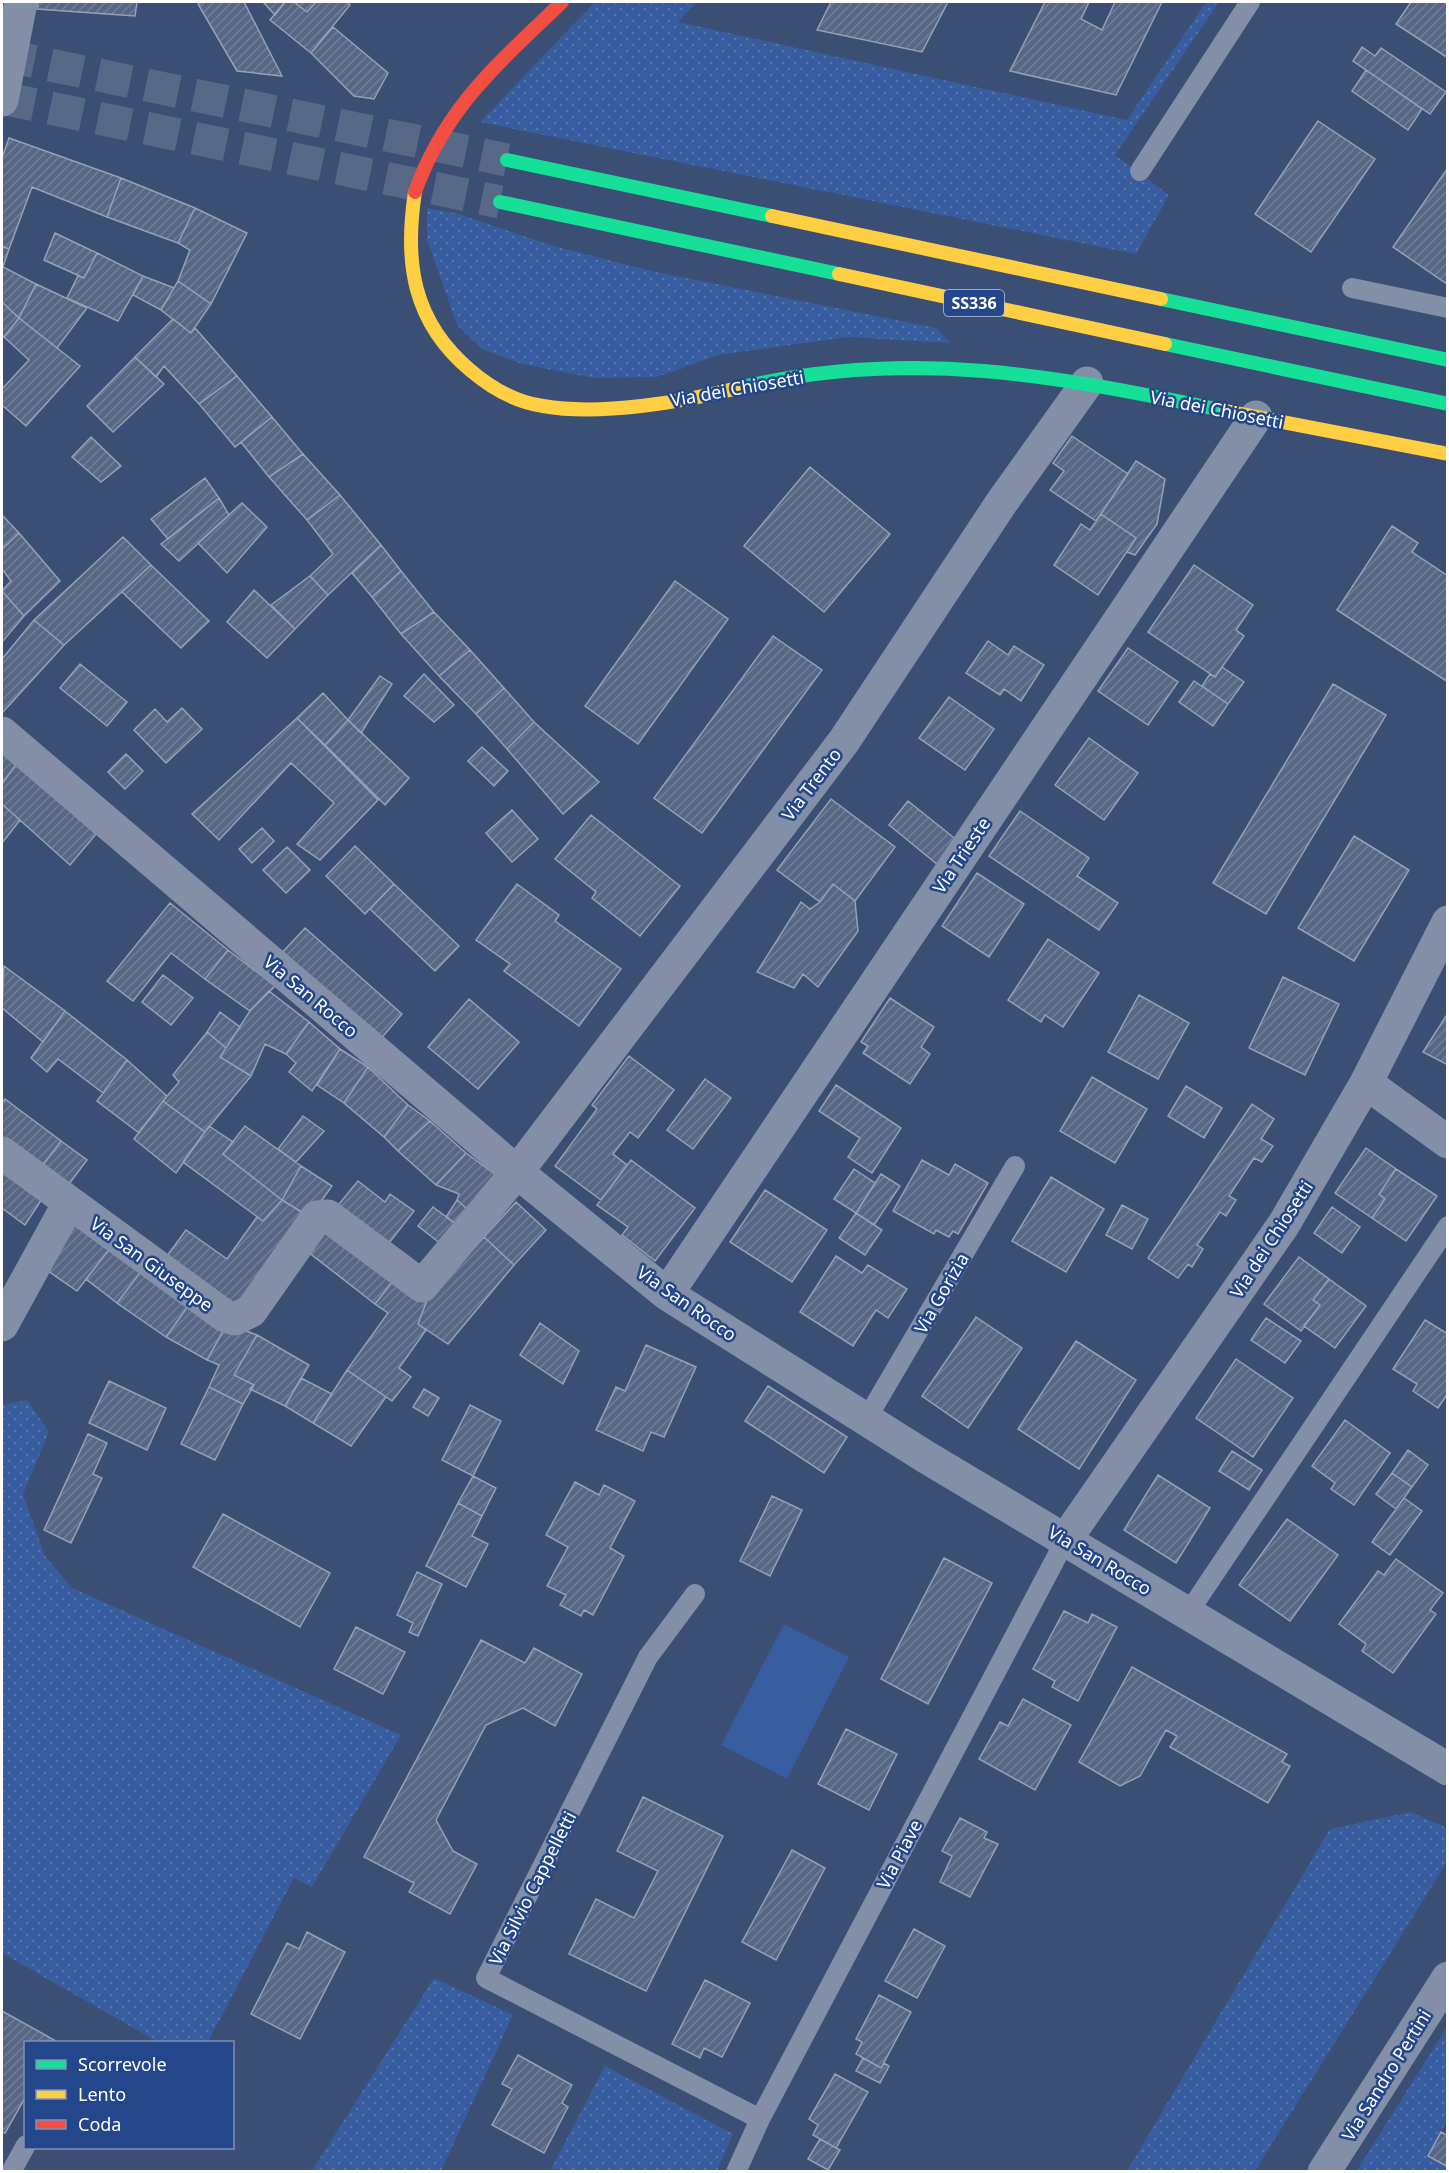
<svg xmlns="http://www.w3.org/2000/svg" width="1449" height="2173" font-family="'Noto Sans',sans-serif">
	<defs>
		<pattern id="green-dots" width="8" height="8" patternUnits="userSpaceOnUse" patternTransform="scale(1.5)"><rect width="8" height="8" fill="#385ca0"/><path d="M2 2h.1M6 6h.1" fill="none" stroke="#5674ae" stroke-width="1.8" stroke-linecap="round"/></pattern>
		<pattern id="building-hatch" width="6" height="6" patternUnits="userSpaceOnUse" patternTransform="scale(1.5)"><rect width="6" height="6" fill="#566684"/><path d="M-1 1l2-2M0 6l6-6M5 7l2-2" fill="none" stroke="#6f7d96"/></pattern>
	</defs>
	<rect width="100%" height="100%" fill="#3b4e73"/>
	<path fill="url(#green-dots)" d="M 595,2 L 697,2 L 678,22 L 1127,120 L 1206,2 L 1219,2 L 1115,155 L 1169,195 L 1136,254 L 480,122 Z
		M 427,208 L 458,214 L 550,245 L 651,271 L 936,328 L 950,343 L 848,337 L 718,355 L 657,377 L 594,378 L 522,364 L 482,349 L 457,325 L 427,239 Z
		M 27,1400 L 49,1432 L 23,1494 L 45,1556 L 72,1588 L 401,1735 L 312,1887 L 294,1878 L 208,2042 L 158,2042 L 2,1953 L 2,1405 Z
		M 1411,1812 L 1447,1828 L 1447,1862 L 1255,2171 L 1127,2171 L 1330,1829 Z
		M 434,1978 L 513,2015 L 441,2171 L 312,2171 Z
		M 1447,2027 L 1447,2121 L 1428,2155 L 1447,2167 L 1447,2171 L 1356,2172 Z
		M 605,2066 L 733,2134 L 717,2171 L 550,2171 Z"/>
	<path fill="#385ca0" d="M 784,1624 L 849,1657 L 787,1779 L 721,1745 Z"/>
	<path fill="url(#building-hatch)" stroke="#96a1b6" stroke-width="1.5" d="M 38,2 L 137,2 L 135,16 L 37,9 Z
		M 202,2 L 244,2 L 282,76 L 237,71 L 198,4 Z
		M 263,2 L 285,2 L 275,15 Z
		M 285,2 L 294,2 L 307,12 L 316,2 L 346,2 L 350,5 L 311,53 L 270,20 Z
		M 294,2 L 316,2 L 307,12 Z
		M 831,2 L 948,2 L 922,52 L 817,30 Z
		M 1045,2 L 1089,2 L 1081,19 L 1102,30 L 1115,2 L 1162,2 L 1116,95 L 1010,71 Z
		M 1411,2 L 1448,2 L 1448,58 L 1396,24 Z
		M 333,27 L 388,73 L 374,99 L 354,96 L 311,53 Z
		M 1362,47 L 1375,56 L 1381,48 L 1446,92 L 1430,114 L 1353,61 Z
		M 1366,70 L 1422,109 L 1408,130 L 1352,91 Z
		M 1318,121 L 1375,159 L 1311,252 L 1255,214 Z
		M 9,138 L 121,178 L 107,217 L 32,187 L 9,249 L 2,246 L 2,158 Z
		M 1447,169 L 1448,283 L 1447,284 L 1393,247 Z
		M 121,178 L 195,208 L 178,243 L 107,217 Z
		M 195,208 L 247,233 L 211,304 L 178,281 L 190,250 L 178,243 Z
		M 55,233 L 97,253 L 84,278 L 44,260 Z
		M 2,246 L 9,249 L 3,267 L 36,284 L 19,318 L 2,302 Z
		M 97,253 L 143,276 L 118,321 L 67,298 L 78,276 L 84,278 Z
		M 143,276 L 174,288 L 161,310 L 133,295 Z
		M 178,281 L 211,304 L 191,333 L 161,310 Z
		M 36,284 L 87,308 L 57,348 L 19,318 Z
		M 2,302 L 19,318 L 4,337 L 2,335 Z
		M 19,318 L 80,366 L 26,426 L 2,405 L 2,389 L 29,360 L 4,337 Z
		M 173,319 L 191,333 L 195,328 L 237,376 L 199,404 L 164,366 L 156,377 L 135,357 Z
		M 135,357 L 164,384 L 113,432 L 87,406 Z
		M 237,376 L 272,417 L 235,447 L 199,404 Z
		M 272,417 L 303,454 L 269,477 L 241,442 Z
		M 1072,436 L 1128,474 L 1096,521 L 1050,490 L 1064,471 L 1053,463 Z
		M 91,437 L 121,466 L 101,482 L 72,457 Z
		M 303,454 L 340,495 L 307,520 L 269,477 Z
		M 1136,461 L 1165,479 L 1157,524 L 1135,555 L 1127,552 L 1136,538 L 1101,514 Z
		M 810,467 L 890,534 L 824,612 L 744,546 Z
		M 205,478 L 219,498 L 168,539 L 151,519 Z
		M 340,495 L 381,545 L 328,595 L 310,576 L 333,554 L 307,520 Z
		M 219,498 L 229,515 L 179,561 L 161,544 Z
		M 242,503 L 267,527 L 227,573 L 198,543 Z
		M 1101,514 L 1136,538 L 1098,595 L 1054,565 L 1081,524 L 1090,530 Z
		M 2,515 L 19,533 L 2,549 Z
		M 1392,526 L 1418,543 L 1412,552 L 1448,576 L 1448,682 L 1337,610 Z
		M 19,533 L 60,581 L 24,616 L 2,591 L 11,581 L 2,569 L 2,549 Z
		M 123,537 L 151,565 L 64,645 L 34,620 Z
		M 381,545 L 401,571 L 372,597 L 352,573 Z
		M 151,565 L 209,621 L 181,648 L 122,592 Z
		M 1194,565 L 1253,605 L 1236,630 L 1244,636 L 1215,677 L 1148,632 Z
		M 401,571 L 434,612 L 401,634 L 372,597 Z
		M 310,576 L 328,595 L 295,629 L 271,605 Z
		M 675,581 L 728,619 L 638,744 L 585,706 Z
		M 254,590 L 295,629 L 267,658 L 227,622 Z
		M 2,591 L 24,616 L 2,642 Z
		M 434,612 L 470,650 L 439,676 L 401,634 Z
		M 34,620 L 64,645 L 2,713 L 2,659 Z
		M 773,636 L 822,670 L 702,833 L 654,798 Z
		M 988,641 L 1008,655 L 1014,646 L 1044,665 L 1021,701 L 1004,689 L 1000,695 L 966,673 Z
		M 1128,648 L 1178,682 L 1148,725 L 1098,691 Z
		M 470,650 L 504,688 L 476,714 L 439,676 Z
		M 80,664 L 127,702 L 107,726 L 60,688 Z
		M 1222,667 L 1244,682 L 1228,704 L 1202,686 L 1210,674 L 1215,677 Z
		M 424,674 L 454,705 L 434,722 L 404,696 Z
		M 380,676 L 392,684 L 361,733 L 348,720 Z
		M 1194,681 L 1228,704 L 1213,726 L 1179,702 Z
		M 1333,684 L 1386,715 L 1266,914 L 1213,883 Z
		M 504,688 L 534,722 L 507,749 L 476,714 Z
		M 323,693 L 348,720 L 325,745 L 297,718 Z
		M 949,697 L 994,729 L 965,770 L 919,738 Z
		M 182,708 L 202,729 L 166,763 L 134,730 L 155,709 L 167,722 Z
		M 297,718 L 378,800 L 320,860 L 297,844 L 334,803 L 291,763 L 219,840 L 192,814 Z
		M 348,720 L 409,778 L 385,805 L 325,745 Z
		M 534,722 L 599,782 L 563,814 L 507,749 Z
		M 1089,738 L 1138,773 L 1104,820 L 1055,785 Z
		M 482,747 L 508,771 L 494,786 L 468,761 Z
		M 2,749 L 17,763 L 2,784 Z
		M 126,754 L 143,771 L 125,789 L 108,772 Z
		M 17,763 L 96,834 L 70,865 L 2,804 L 2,784 Z
		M 831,799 L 895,847 L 855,901 L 833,884 L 820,902 L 777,870 Z
		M 908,801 L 958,841 L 938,865 L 889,825 Z
		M 2,804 L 20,820 L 2,843 Z
		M 512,810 L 538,839 L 512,862 L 486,833 Z
		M 1020,811 L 1089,858 L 1077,876 L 1118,903 L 1099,930 L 989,856 Z
		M 591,815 L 680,886 L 640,936 L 592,898 L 596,892 L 555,859 Z
		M 262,828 L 274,841 L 252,863 L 239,849 Z
		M 1354,836 L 1409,870 L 1354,961 L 1298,928 Z
		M 355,846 L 394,884 L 365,914 L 326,876 Z
		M 287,847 L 310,870 L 286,893 L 263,870 Z
		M 977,873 L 1024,904 L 989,957 L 942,926 Z
		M 394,884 L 459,946 L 435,971 L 370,909 Z
		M 517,884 L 559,915 L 555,921 L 621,969 L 579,1026 L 504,971 L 510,964 L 476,940 Z
		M 833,884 L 855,901 L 858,931 L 818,987 L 803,974 L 794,988 L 757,972 L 801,902 L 810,909 L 820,902 Z
		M 170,903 L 228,950 L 205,979 L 171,953 L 133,1001 L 107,981 Z
		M 305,928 L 402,1014 L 378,1042 L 280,955 Z
		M 1048,939 L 1099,973 L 1063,1027 L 1045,1015 L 1041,1022 L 1008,1000 Z
		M 228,950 L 275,986 L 250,1011 L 205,979 Z
		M 4,966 L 65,1011 L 43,1042 L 2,1008 Z
		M 163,975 L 193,998 L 171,1025 L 142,1002 Z
		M 1283,977 L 1339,1004 L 1305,1075 L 1249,1048 Z
		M 269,991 L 309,1022 L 286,1054 L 265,1044 L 251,1076 L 220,1057 L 250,1011 Z
		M 1139,995 L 1189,1023 L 1158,1079 L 1108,1052 Z
		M 890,998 L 934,1027 L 921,1047 L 930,1054 L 910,1084 L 863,1053 L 868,1046 L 861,1042 Z
		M 469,999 L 519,1042 L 478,1089 L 428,1047 Z
		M 65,1011 L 127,1060 L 103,1093 L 58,1059 L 47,1072 L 31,1058 Z
		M 220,1012 L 240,1027 L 226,1048 L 207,1032 Z
		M 1448,1013 L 1448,1065 L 1423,1052 Z
		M 309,1022 L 340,1049 L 312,1091 L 289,1072 L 296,1063 L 286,1054 Z
		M 207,1032 L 226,1048 L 220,1057 L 251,1076 L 205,1132 L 163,1101 L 179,1082 L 173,1075 Z
		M 340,1049 L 368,1067 L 344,1103 L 317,1085 Z
		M 629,1056 L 674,1090 L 638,1138 L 630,1132 L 613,1154 L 627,1165 L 601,1200 L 555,1166 L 597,1109 L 592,1105 Z
		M 127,1060 L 167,1096 L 139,1133 L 97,1101 Z
		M 368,1067 L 408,1105 L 384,1137 L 344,1103 Z
		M 1092,1077 L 1147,1109 L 1115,1163 L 1060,1131 Z
		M 705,1079 L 731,1098 L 693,1149 L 667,1130 Z
		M 836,1085 L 901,1128 L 872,1173 L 848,1157 L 860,1138 L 819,1111 Z
		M 1186,1086 L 1222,1108 L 1204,1138 L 1168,1116 Z
		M 5,1099 L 61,1141 L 37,1173 L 2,1146 L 2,1103 Z
		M 163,1101 L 205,1132 L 176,1173 L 134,1139 Z
		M 1252,1104 L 1274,1119 L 1261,1139 L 1273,1146 L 1262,1162 L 1254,1158 L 1229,1196 L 1236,1200 L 1226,1216 L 1220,1212 L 1197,1245 L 1203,1249 L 1192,1267 L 1188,1264 L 1178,1278 L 1148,1258 Z
		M 408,1105 L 430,1121 L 398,1151 L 384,1137 Z
		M 303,1116 L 324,1131 L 296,1162 L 278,1149 Z
		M 430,1121 L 466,1153 L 436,1185 L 398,1151 Z
		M 209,1126 L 233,1142 L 223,1154 L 282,1200 L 263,1221 L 183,1162 Z
		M 245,1126 L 301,1166 L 282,1200 L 223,1154 Z
		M 61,1141 L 87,1160 L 63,1192 L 37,1173 Z
		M 1366,1148 L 1396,1169 L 1379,1194 L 1385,1199 L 1372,1218 L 1335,1193 Z
		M 466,1153 L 500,1178 L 473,1214 L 457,1200 L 459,1194 L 436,1185 Z
		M 631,1160 L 695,1208 L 655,1261 L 622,1235 L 628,1227 L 597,1205 Z
		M 922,1160 L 949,1175 L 955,1164 L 988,1183 L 958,1234 L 953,1231 L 949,1237 L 936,1230 L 934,1234 L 893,1211 Z
		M 2,1163 L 44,1196 L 25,1225 L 2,1208 Z
		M 301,1166 L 332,1186 L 310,1217 L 282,1200 Z
		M 854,1169 L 875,1183 L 856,1213 L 834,1199 Z
		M 1396,1169 L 1437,1196 L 1406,1241 L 1372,1218 L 1385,1199 L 1379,1194 Z
		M 881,1174 L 900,1186 L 874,1225 L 856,1213 Z
		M 1051,1177 L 1104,1209 L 1066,1272 L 1012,1241 Z
		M 358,1181 L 385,1202 L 390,1194 L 414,1211 L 382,1252 L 330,1215 Z
		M 765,1190 L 827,1230 L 792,1282 L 730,1242 Z
		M 282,1200 L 310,1217 L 236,1307 L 161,1264 L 186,1230 L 227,1259 L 257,1217 L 263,1221 Z
		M 457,1200 L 473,1214 L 460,1227 L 446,1217 Z
		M 516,1202 L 546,1230 L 514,1265 L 484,1237 Z
		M 1122,1205 L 1148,1219 L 1132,1249 L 1106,1235 Z
		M 433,1207 L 460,1227 L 445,1247 L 418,1226 Z
		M 1332,1207 L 1360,1227 L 1342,1253 L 1314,1233 Z
		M 856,1213 L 882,1230 L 865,1255 L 839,1238 Z
		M 78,1216 L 115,1242 L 77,1291 L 45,1269 Z
		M 325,1220 L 397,1276 L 375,1304 L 303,1248 Z
		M 484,1237 L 514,1265 L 448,1344 L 418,1324 L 427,1300 Z
		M 112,1246 L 143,1269 L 117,1303 L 86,1279 Z
		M 836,1256 L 862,1273 L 868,1265 L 907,1289 L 888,1318 L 876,1310 L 853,1346 L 800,1312 Z
		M 1299,1257 L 1329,1279 L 1313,1300 L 1320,1305 L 1301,1331 L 1264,1304 Z
		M 143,1269 L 191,1302 L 166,1337 L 117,1303 Z
		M 397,1276 L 427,1300 L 418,1324 L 426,1330 L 399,1368 L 411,1377 L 392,1401 L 347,1370 L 388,1313 L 375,1304 Z
		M 1329,1279 L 1366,1306 L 1335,1348 L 1304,1326 L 1320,1305 L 1313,1300 Z
		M 191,1302 L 227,1324 L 207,1360 L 166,1337 Z
		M 976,1317 L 1022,1348 L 968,1428 L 922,1396 Z
		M 1266,1318 L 1301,1341 L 1285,1363 L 1251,1340 Z
		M 1425,1320 L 1448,1334 L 1448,1393 L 1438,1408 L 1413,1391 L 1417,1384 L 1393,1369 Z
		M 540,1323 L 579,1351 L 563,1384 L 520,1355 Z
		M 227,1324 L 257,1335 L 234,1375 L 254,1385 L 243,1404 L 209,1387 L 219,1365 L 207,1360 Z
		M 257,1335 L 309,1365 L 285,1406 L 250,1389 L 254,1385 L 234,1375 Z
		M 1076,1341 L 1136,1380 L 1079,1469 L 1018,1429 Z
		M 646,1345 L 696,1367 L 664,1437 L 651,1432 L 643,1451 L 596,1430 L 616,1387 L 625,1391 Z
		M 1236,1359 L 1293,1398 L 1253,1457 L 1196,1418 Z
		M 347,1370 L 386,1397 L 351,1446 L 313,1423 Z
		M 301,1378 L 332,1394 L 313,1423 L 285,1406 Z
		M 109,1381 L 166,1408 L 147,1450 L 89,1423 Z
		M 768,1386 L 847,1437 L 824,1473 L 745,1421 Z
		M 209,1387 L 243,1404 L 215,1460 L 181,1444 Z
		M 424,1389 L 439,1398 L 428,1416 L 413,1407 Z
		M 470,1405 L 501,1421 L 473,1476 L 442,1460 Z
		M 1345,1420 L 1390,1453 L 1354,1505 L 1331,1489 L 1335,1483 L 1312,1466 Z
		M 88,1434 L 107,1443 L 93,1474 L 102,1478 L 71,1543 L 44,1530 Z
		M 1408,1450 L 1428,1465 L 1412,1487 L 1392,1473 Z
		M 1232,1451 L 1262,1470 L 1249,1490 L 1219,1471 Z
		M 1392,1473 L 1412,1487 L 1396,1509 L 1376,1494 Z
		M 1158,1475 L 1210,1508 L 1176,1563 L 1124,1530 Z
		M 473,1476 L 496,1488 L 482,1516 L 458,1503 Z
		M 575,1482 L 599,1495 L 604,1485 L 635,1501 L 610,1548 L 624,1556 L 593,1615 L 584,1610 L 581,1616 L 560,1605 L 566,1595 L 547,1586 L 568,1547 L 546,1535 Z
		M 772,1496 L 802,1510 L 770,1576 L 740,1561 Z
		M 1404,1498 L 1422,1511 L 1390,1555 L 1372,1542 Z
		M 458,1503 L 482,1516 L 472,1536 L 488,1544 L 466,1587 L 426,1566 Z
		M 223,1514 L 330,1573 L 300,1627 L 193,1567 Z
		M 1287,1519 L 1338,1555 L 1290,1621 L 1239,1585 Z
		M 944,1558 L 992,1583 L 928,1704 L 881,1679 Z
		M 1396,1559 L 1443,1593 L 1430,1610 L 1436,1614 L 1393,1673 L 1362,1651 L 1366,1644 L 1339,1624 L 1378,1571 L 1384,1575 Z
		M 417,1572 L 442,1584 L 418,1636 L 409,1632 L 413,1623 L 397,1615 Z
		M 1064,1611 L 1088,1623 L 1092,1614 L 1117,1627 L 1078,1701 L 1052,1687 L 1055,1681 L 1033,1669 Z
		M 356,1627 L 405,1652 L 383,1694 L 334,1669 Z
		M 481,1640 L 525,1663 L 534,1648 L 582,1674 L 555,1726 L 523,1708 L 486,1725 L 436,1820 L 453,1851 L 477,1864 L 450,1914 L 409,1892 L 414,1883 L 364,1857 Z
		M 1132,1667 L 1287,1754 L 1282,1762 L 1290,1766 L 1268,1803 L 1170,1747 L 1177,1736 L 1166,1730 L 1140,1776 L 1120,1786 L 1079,1762 Z
		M 1023,1699 L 1071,1725 L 1035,1790 L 979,1759 L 1000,1722 L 1008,1726 Z
		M 846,1729 L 897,1754 L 869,1810 L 818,1784 Z
		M 643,1797 L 723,1836 L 646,1991 L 569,1954 L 596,1899 L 634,1918 L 658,1871 L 617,1851 Z
		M 960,1818 L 987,1832 L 984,1838 L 998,1844 L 970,1897 L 940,1882 L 952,1856 L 942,1851 Z
		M 792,1850 L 825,1868 L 776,1960 L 742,1942 Z
		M 914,1929 L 945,1946 L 917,1998 L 885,1981 Z
		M 307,1932 L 345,1952 L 300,2039 L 251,2014 L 287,1943 L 299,1949 Z
		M 705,1980 L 750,2003 L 722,2057 L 704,2048 L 700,2058 L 672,2044 Z
		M 879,1995 L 911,2012 L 881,2068 L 856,2054 L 862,2042 L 856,2039 Z
		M 2,2011 L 56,2041 L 26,2042 L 26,2096 L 5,2133 L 2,2132 Z
		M 518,2055 L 572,2085 L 562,2103 L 568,2107 L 544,2153 L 492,2125 L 512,2089 L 502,2084 Z
		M 863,2058 L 881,2068 L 884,2063 L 889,2066 L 880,2083 L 856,2071 Z
		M 835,2074 L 868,2092 L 836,2148 L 813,2135 L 818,2125 L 809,2119 Z
		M 1441,2132 L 1448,2136 L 1448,2167 L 1428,2156 Z
		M 820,2139 L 840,2150 L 828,2170 L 808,2159 Z"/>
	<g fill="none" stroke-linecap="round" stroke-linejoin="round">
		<path stroke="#586988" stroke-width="33" stroke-dasharray="33 16" stroke-linecap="butt" d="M 2,55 L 507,160
			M 2,98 L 500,202"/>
		<path stroke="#828fa7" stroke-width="20" d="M 1140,171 L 1250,2
			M 1352,288 L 1448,308
			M 866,1420 L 1015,1166
			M 695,1594 L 648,1657 L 486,1978 L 760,2119
			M 1188,1613 L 1448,1226
			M 11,2172 L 26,2145
			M 736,2172 L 760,2119 L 1066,1539"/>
		<path stroke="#828fa7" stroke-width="33" d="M 2,100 L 21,2
			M 2,733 L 517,1172 L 667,1294 L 926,1457 L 1448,1769
			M 1366,1083 L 1448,1142
			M 2,1153 L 225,1316 L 235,1319 L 251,1311 L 317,1217 L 328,1216 L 422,1286 L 517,1172 L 844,741 L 1002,502 L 1087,383
			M 667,1294 L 1256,417
			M 2,1325 L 69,1203
			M 1066,1539 L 1284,1224 L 1366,1083 L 1448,922
			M 1324,2172 L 1448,1978"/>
		<path stroke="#16e098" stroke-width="14" d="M 507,160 L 772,216
			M 500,202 L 839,274
			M 1161,299 L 1448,360
			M 1165,344 L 1448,404
			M 738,388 C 912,347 1056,376 1226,411"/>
		<path stroke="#ffcf43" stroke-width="14" d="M 415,192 C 404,263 413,322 470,370 C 491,388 515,402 543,406 C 600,416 683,402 738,388
			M 772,216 L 1161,299
			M 839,274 L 1165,344
			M 1226,411 L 1448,454"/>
		<path stroke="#f24e42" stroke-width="14" d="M 415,192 C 446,106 499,63 562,2"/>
	</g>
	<g text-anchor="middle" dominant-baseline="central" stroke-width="5" stroke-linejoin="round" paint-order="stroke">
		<rect fill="#24468a" stroke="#bdc8dc" stroke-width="1.5" x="944" y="290" width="60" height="26" rx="4.5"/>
		<g font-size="16" font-weight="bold" fill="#fff">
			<text x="974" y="303">SS336</text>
		</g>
		<g font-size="18" fill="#fff" stroke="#24468a">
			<text transform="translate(737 388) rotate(-10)">Via dei Chiosetti</text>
			<text transform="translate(1217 409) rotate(11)">Via dei Chiosetti</text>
			<text transform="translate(811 784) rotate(-53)">Via Trento</text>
			<text transform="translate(961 855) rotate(-56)">Via Trieste</text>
			<text transform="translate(311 996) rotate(40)">Via San Rocco</text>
			<text transform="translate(1271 1239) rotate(-57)">Via dei Chiosetti</text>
			<text transform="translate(152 1264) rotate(36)">Via San Giuseppe</text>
			<text transform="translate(941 1293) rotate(-60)">Via Gorizia</text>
			<text transform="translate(687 1303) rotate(35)">Via San Rocco</text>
			<text transform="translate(1100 1560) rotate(31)">Via San Rocco</text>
			<text transform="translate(899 1854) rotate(-62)">Via Piave</text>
			<text transform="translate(532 1888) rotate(-63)">Via Silvio Cappelletti</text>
			<text transform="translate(1386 2075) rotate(-58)">Via Sandro Pertini</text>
		</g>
	</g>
	<rect width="1449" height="2173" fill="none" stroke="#ffffff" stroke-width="6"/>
	<rect x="24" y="2041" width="210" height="108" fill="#24468a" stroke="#7c90b9" stroke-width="1.5"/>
	<rect x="36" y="2060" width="30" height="9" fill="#16e098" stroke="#7c90b9" stroke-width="1.5"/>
	<text x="78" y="2071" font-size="18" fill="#ffffff">Scorrevole</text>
	<rect x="36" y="2090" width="30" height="9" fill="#ffcf43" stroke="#7c90b9" stroke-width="1.5"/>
	<text x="78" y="2101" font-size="18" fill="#ffffff">Lento</text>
	<rect x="36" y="2120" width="30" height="9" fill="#f24e42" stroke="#7c90b9" stroke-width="1.5"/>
	<text x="78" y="2131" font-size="18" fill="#ffffff">Coda</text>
</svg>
